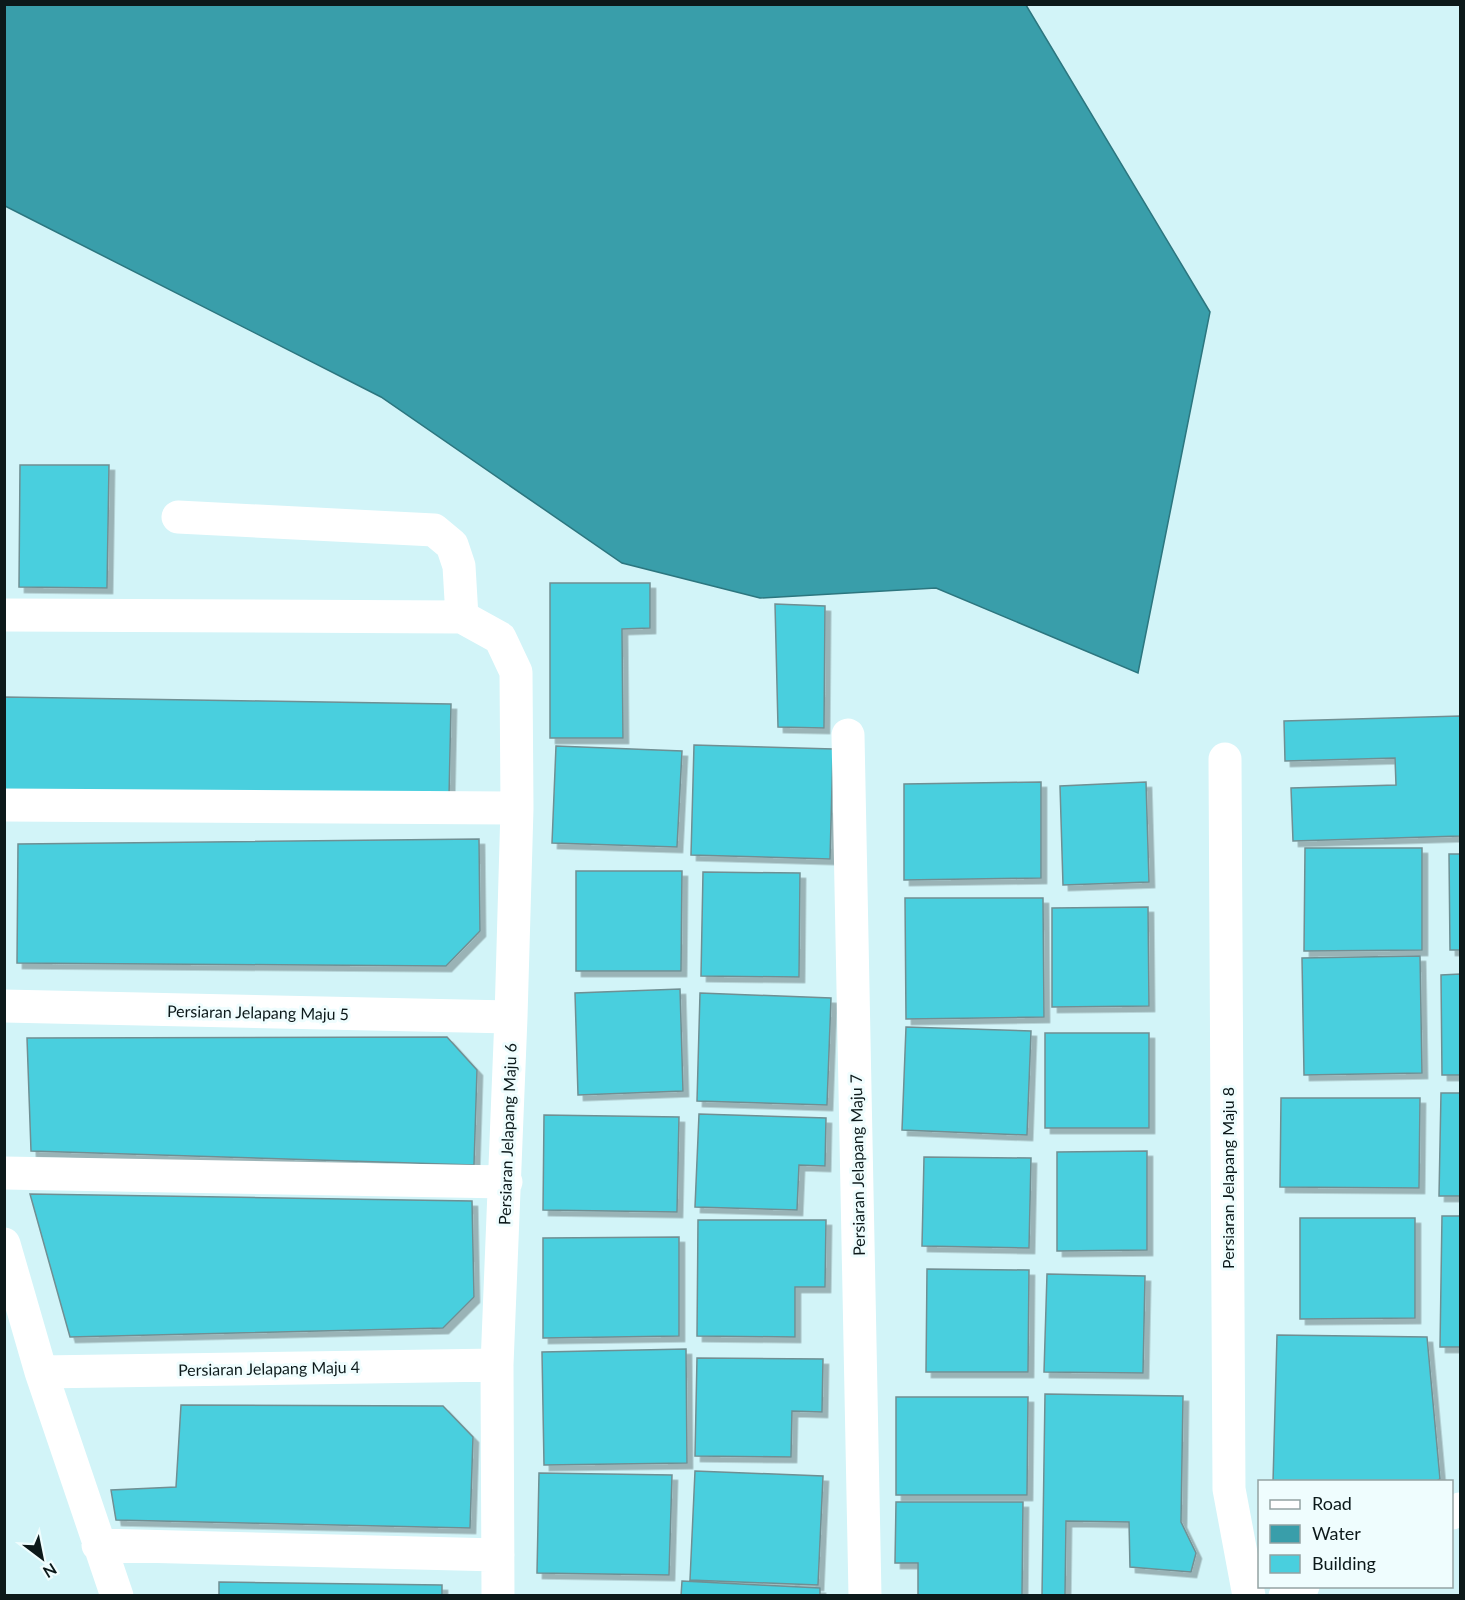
<svg xmlns="http://www.w3.org/2000/svg" width="1465" height="1600" font-family="Lato,sans-serif">
	<defs>
		<filter id="shadow"><feDropShadow dx="5.5" dy="5.5" stdDeviation="0" flood-color="#0004"/></filter>
	</defs>
	<rect width="100%" height="100%" fill="#d2f4f8"/>
	<path fill="#399eaa" stroke="#2c767f" stroke-width="1.5" d="M 4,5 L 1026,5 L 1210,312 L 1138,673 L 936,588 L 760,598 L 622,563 L 381,397 L 5,206 Z"/>
	<path fill="#49cfde" stroke="#708f93" stroke-width="1.5" filter="url(#shadow)" d="M 20,465 L 109,465 L 107,588 L 19,587 Z
		M 550,583 L 650,583 L 650,628 L 622,629 L 623,738 L 550,738 Z
		M 775,604 L 825,606 L 824,728 L 778,727 Z
		M 4,697 L 451,704 L 449,797 L 4,790 Z
		M 1460,716 L 1460,836 L 1293,841 L 1291,788 L 1396,785 L 1395,758 L 1285,761 L 1284,721 Z
		M 694,745 L 833,749 L 830,859 L 691,855 Z
		M 556,746 L 682,751 L 677,847 L 552,843 Z
		M 1041,782 L 1041,878 L 904,880 L 904,784 Z
		M 1146,782 L 1149,882 L 1063,885 L 1060,786 Z
		M 479,839 L 480,931 L 446,966 L 17,963 L 18,844 Z
		M 1305,848 L 1422,848 L 1422,950 L 1304,951 Z
		M 1449,854 L 1460,854 L 1460,950 L 1450,950 Z
		M 576,871 L 682,871 L 681,971 L 576,971 Z
		M 703,872 L 800,873 L 799,977 L 701,976 Z
		M 905,898 L 1043,898 L 1044,1017 L 906,1019 Z
		M 1148,907 L 1149,1006 L 1052,1007 L 1052,908 Z
		M 1420,956 L 1422,1073 L 1304,1075 L 1302,958 Z
		M 1460,974 L 1460,1075 L 1442,1075 L 1441,975 Z
		M 680,989 L 683,1091 L 578,1095 L 575,993 Z
		M 700,993 L 831,998 L 827,1105 L 697,1101 Z
		M 906,1027 L 1031,1031 L 1027,1135 L 902,1130 Z
		M 1045,1033 L 1149,1033 L 1149,1128 L 1045,1128 Z
		M 447,1037 L 477,1070 L 474,1165 L 31,1151 L 27,1038 Z
		M 1441,1093 L 1460,1093 L 1460,1196 L 1439,1196 Z
		M 1281,1098 L 1420,1098 L 1419,1188 L 1280,1187 Z
		M 699,1114 L 826,1118 L 825,1166 L 799,1165 L 797,1210 L 695,1207 Z
		M 544,1115 L 679,1117 L 677,1212 L 543,1210 Z
		M 1147,1151 L 1147,1250 L 1057,1251 L 1057,1152 Z
		M 924,1157 L 1031,1158 L 1029,1248 L 922,1246 Z
		M 30,1194 L 472,1201 L 474,1297 L 443,1328 L 70,1337 Z
		M 1442,1216 L 1460,1216 L 1460,1347 L 1440,1347 Z
		M 1300,1218 L 1415,1218 L 1415,1318 L 1300,1319 Z
		M 698,1220 L 826,1220 L 825,1287 L 795,1287 L 795,1337 L 697,1336 Z
		M 679,1237 L 679,1336 L 543,1338 L 543,1238 Z
		M 927,1269 L 1029,1270 L 1028,1372 L 926,1372 Z
		M 1047,1274 L 1145,1276 L 1143,1373 L 1044,1372 Z
		M 1277,1335 L 1427,1337 L 1440,1479 L 1435,1482 L 1273,1482 Z
		M 686,1349 L 687,1463 L 544,1465 L 542,1352 Z
		M 697,1358 L 823,1359 L 822,1412 L 792,1411 L 791,1457 L 695,1456 Z
		M 1045,1394 L 1183,1396 L 1181,1522 L 1196,1553 L 1191,1572 L 1130,1567 L 1129,1522 L 1066,1521 L 1065,1596 L 1042,1596 Z
		M 896,1397 L 1028,1397 L 1027,1495 L 896,1495 Z
		M 181,1405 L 443,1406 L 473,1437 L 470,1528 L 116,1520 L 111,1490 L 176,1487 Z
		M 695,1471 L 823,1476 L 818,1585 L 690,1580 Z
		M 539,1473 L 672,1475 L 669,1575 L 537,1573 Z
		M 896,1502 L 1023,1502 L 1022,1596 L 918,1596 L 918,1563 L 895,1563 Z
		M 682,1581 L 820,1588 L 820,1596 L 681,1596 Z
		M 219,1582 L 442,1585 L 442,1596 L 219,1596 Z"/>
	<g fill="none" stroke-linecap="round" stroke-linejoin="round">
		<path stroke="#fff" stroke-width="33" d="M 178,517 L 434,530 L 452,545 L 459,566 L 462,617
			M 4,615 L 462,617 L 500,638 L 516,672 L 517,808 L 511,1017 L 497,1365 L 498,1596
			M 848,735 L 865,1596
			M 1225,759 L 1229,1489 L 1249,1596
			M 4,805 L 517,808
			M 4,1006 L 511,1017
			M 4,1173 L 506,1182
			M 4,1244 L 41,1372 L 117,1596
			M 41,1372 L 497,1365
			M 1452,1513 L 1460,1509
			M 98,1545 L 498,1555
			M 1285,1596 L 1303,1586"/>
	</g>
	<g text-anchor="middle" dominant-baseline="central" stroke-width="6" stroke-linejoin="round" paint-order="stroke">
		<g font-size="16" fill="#0c191a" stroke="#effdfe">
			<text transform="translate(258 1012) rotate(1)">Persiaran Jelapang Maju 5</text>
			<text transform="translate(507 1134) rotate(-88)">Persiaran Jelapang Maju 6</text>
			<text transform="translate(857 1165) rotate(-91)">Persiaran Jelapang Maju 7</text>
			<text transform="translate(1227 1178) rotate(-90)">Persiaran Jelapang Maju 8</text>
			<text transform="translate(269 1368) rotate(-1)">Persiaran Jelapang Maju 4</text>
		</g>
	</g>
	<rect width="1465" height="1600" fill="none" stroke="#0c191a" stroke-width="12"/>
	<rect x="1258" y="1480" width="195" height="108" fill="#effdfe" stroke="#94a2a3" stroke-width="1.5"/>
	<rect x="1270" y="1500" width="30" height="9" fill="#ffffff" stroke="#94a2a3" stroke-width="1.5"/>
	<text x="1312" y="1510" font-size="18" fill="#0c191a">Road</text>
	<rect x="1270" y="1525" width="30" height="18" fill="#399eaa" stroke="#94a2a3" stroke-width="1.5"/>
	<text x="1312" y="1540" font-size="18" fill="#0c191a">Water</text>
	<rect x="1270" y="1555" width="30" height="18" fill="#49cfde" stroke="#94a2a3" stroke-width="1.5"/>
	<text x="1312" y="1570" font-size="18" fill="#0c191a">Building</text>
	<g transform="translate(42 1558) rotate(148)" stroke="#effdfe" stroke-width="4.5" paint-order="stroke">
	<path d="M0-4.5L10 22L0 15L-10 22Z" fill="#0c191a"/>
	<text y="-9" font-size="16" font-weight="bold" text-anchor="middle" fill="#0c191a">N</text>
	</g>
</svg>
